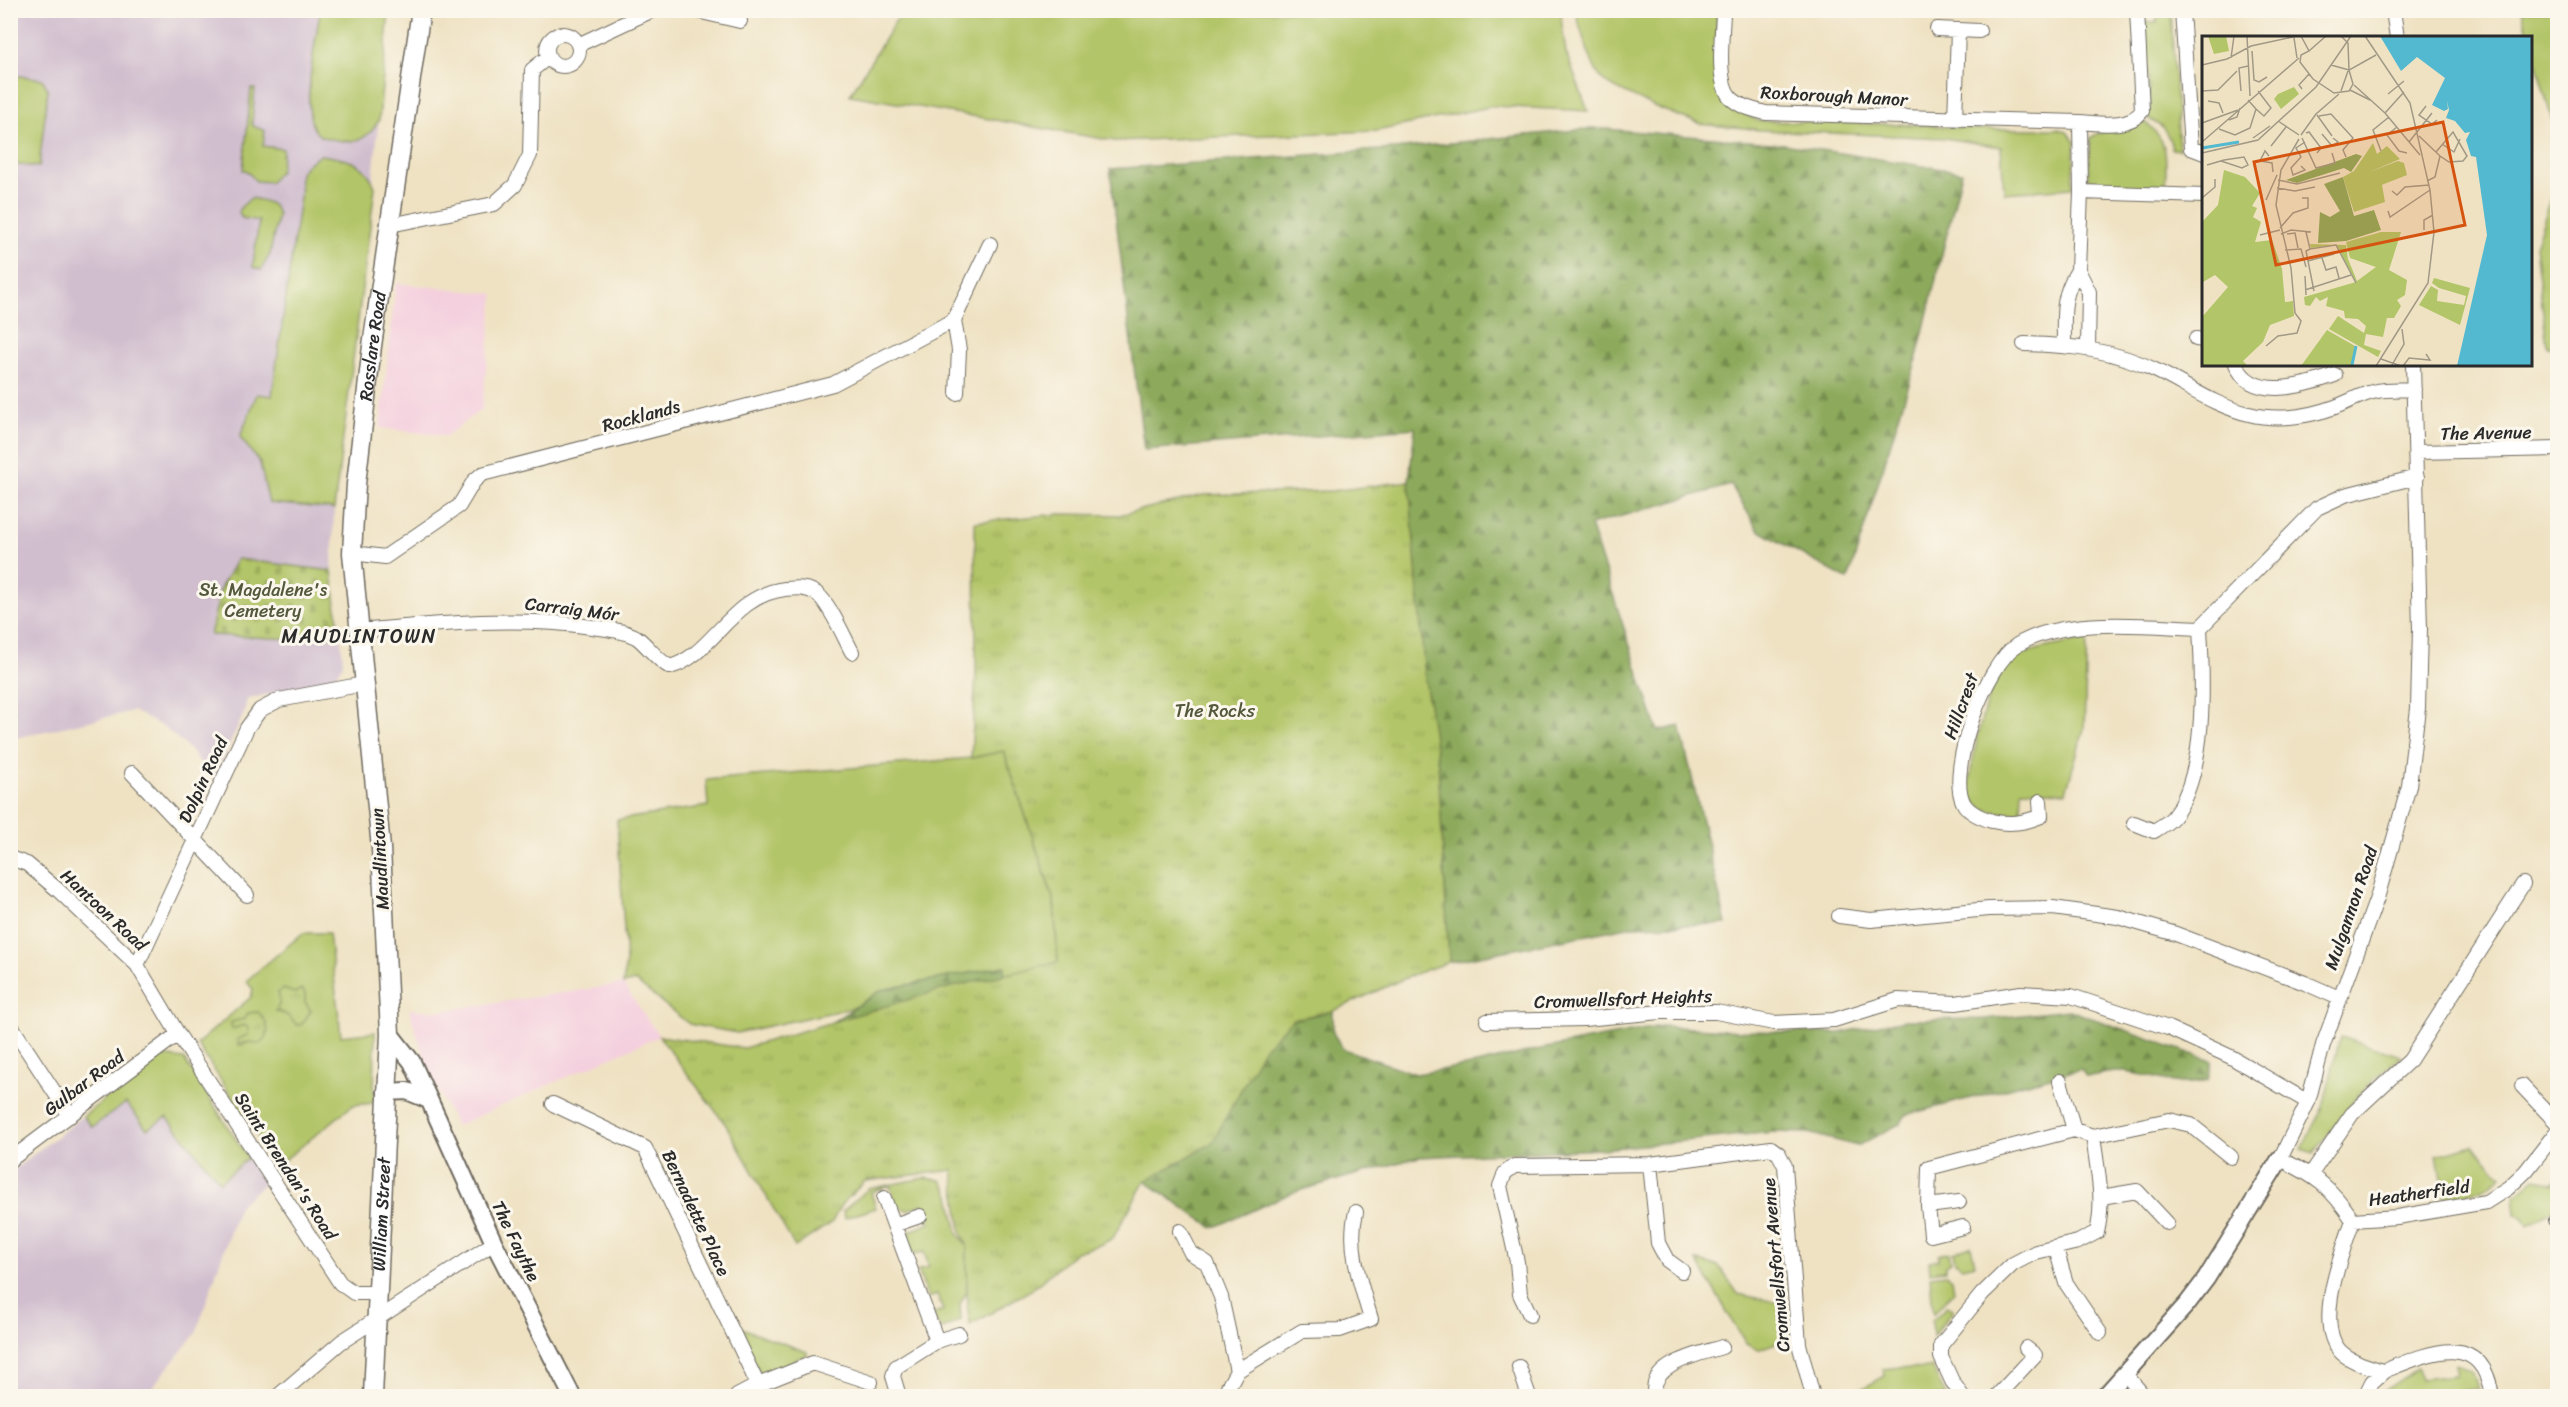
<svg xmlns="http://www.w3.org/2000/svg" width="2568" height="1407" font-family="Sriracha,sans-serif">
	<defs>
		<pattern id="forest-firs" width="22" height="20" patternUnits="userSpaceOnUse" patternTransform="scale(1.5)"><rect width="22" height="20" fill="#8daa5c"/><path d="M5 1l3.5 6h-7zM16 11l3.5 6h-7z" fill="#738b4c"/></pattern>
		<pattern id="cemetery-stones" width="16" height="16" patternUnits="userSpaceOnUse" patternTransform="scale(1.5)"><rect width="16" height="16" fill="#b2c568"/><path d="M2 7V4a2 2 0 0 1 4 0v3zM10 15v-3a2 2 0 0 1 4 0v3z" fill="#99a95a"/></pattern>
		<pattern id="park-tufts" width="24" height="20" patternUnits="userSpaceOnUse" patternTransform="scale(1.5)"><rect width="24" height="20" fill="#b2c568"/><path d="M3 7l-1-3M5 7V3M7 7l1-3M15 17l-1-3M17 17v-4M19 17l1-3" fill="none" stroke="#99a95a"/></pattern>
	</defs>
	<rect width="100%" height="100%" fill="#fbf7ec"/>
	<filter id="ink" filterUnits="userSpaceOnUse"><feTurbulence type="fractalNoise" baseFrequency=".0167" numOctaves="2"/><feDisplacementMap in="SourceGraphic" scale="12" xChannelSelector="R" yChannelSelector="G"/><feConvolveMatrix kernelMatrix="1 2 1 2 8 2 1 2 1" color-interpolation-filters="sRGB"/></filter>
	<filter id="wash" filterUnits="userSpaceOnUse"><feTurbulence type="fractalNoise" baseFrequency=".008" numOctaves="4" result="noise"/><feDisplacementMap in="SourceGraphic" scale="24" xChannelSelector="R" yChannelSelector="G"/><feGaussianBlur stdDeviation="1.35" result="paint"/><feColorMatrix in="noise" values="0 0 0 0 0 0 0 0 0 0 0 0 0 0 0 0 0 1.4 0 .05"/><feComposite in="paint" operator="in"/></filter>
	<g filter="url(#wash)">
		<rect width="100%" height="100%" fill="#efe2c3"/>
		<path fill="#f4cfde" d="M 396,283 L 494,294 L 482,409 L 446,436 L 380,428 Z
			M 623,984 L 659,1036 L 456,1126 L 429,1072 L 409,1009 L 440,1011 Z"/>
		<path fill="#d0bdce" d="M 11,11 L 389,11 L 373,180 L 375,187 L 334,509 L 332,571 L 237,559 L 221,587 L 211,625 L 210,635 L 291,639 L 341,638 L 343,664 L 335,677 L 327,682 L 247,699 L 244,713 L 214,778 L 185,745 L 164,727 L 133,711 L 11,739 Z
			M 126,1103 L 167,1117 L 219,1182 L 248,1158 L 264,1184 L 239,1205 L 196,1333 L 145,1396 L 11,1396 L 11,1172 L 83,1116 L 92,1127 Z"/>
		<path fill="#b2c568" stroke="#6e784a" stroke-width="1.5" d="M 320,11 L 389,11 L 379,120 C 372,133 361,143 345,141 C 338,140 325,140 318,134 C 298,117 317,36 320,11 Z
			M 1560,11 L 1566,53 L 1588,111 L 1493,106 L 1377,131 L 1115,141 L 850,95 L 895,22 L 906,11 Z
			M 1576,11 L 1717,11 L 1717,79 L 1741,112 L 1758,121 L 1925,125 L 1974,129 L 2059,129 L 2067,132 L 2075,142 L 2072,188 L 2004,193 L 2001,147 L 1944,138 L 1759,130 C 1741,126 1725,127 1708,125 C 1689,122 1616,92 1602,79 C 1593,72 1578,23 1576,11 Z
			M 2156,11 L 2171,11 L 2179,150 L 2172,149 C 2169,133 2162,125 2147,118 L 2150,105 L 2144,25 L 2145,22 L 2157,22 Z
			M 2522,11 L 2557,11 L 2557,138 Z
			M 11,75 L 42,79 L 48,89 L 39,167 L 11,164 Z
			M 251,89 L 255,89 L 252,123 L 253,126 L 265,131 L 263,146 L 283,149 L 280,171 L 270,182 L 256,181 L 246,170 L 243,170 Z
			M 2146,122 C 2171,144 2166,159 2165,190 L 2096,187 L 2090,184 L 2088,176 L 2091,138 C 2106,125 2125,135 2146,122 Z
			M 321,155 C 346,159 366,161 375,187 L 334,509 L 269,503 L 260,463 L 240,437 L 257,394 L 272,396 L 301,190 C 296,172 306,163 321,155 Z
			M 2557,182 L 2557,347 L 2547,347 L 2535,245 Z
			M 251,198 C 263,201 274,201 278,214 L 270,254 L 261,270 L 253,267 L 253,264 L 259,221 L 242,218 L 239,213 L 240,208 Z
			M 2087,640 L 2084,729 L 2066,792 L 2022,790 L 2021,812 C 1999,816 1967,811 1969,781 C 1976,748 1984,676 2016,658 C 2036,647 2064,644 2087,640 Z
			M 1004,751 L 1054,901 L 1058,963 L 737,1033 L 689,1024 L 635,981 L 623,984 L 626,960 L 617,820 L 708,806 L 706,780 L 971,758 Z
			M 303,933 L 329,933 L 341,1036 L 375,1032 L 374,1103 L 353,1105 L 277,1166 L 197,1044 L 251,997 L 253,989 L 246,981 Z
			M 2340,1037 L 2401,1056 L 2359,1094 L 2314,1153 L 2301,1149 L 2323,1107 Z
			M 161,1056 L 184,1059 L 248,1158 L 220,1182 L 167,1117 L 147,1129 L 126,1103 L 92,1127 L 83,1116 Z
			M 2473,1145 L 2502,1176 C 2484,1191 2468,1196 2444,1197 L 2437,1155 Z
			M 924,1178 L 941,1180 L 950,1195 L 958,1234 L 967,1245 L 967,1291 L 960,1304 L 961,1320 L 943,1329 L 938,1326 L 933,1314 L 943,1310 L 937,1295 L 928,1298 L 918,1270 L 929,1267 L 924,1252 L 913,1254 L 908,1239 L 910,1231 L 930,1223 L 923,1204 L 907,1210 L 897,1207 L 890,1186 L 871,1192 L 876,1208 L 845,1218 L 843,1211 L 868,1189 Z
			M 2535,1178 L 2554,1184 L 2557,1179 L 2557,1207 L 2528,1226 L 2524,1218 L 2516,1214 L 2514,1196 Z
			M 1971,1246 L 1975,1264 L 1962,1267 L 1955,1262 L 1953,1252 Z
			M 1949,1252 L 1951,1262 L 1946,1265 L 1945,1270 L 1930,1272 L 1929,1261 L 1938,1260 L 1938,1255 Z
			M 1697,1261 L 1719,1266 L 1738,1294 L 1786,1304 L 1788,1338 L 1758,1350 L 1746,1344 Z
			M 1946,1274 L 1952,1279 L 1954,1291 L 1933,1314 L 1930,1276 Z
			M 1947,1306 L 1953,1310 L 1933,1336 L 1932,1321 Z
			M 744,1329 L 807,1352 L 807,1355 L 765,1373 L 760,1372 L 737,1330 Z
			M 2455,1364 L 2473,1372 L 2478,1389 L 2464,1390 L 2455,1396 L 2379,1396 L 2382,1392 L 2418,1368 L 2421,1379 L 2455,1375 Z
			M 1900,1367 L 1923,1369 L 1932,1367 L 1946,1396 L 1849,1396 L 1885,1376 L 1883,1369 Z"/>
		<path fill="url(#forest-firs)" stroke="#5c6a44" stroke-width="1.5" d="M 1594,128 L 1783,144 L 1962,172 L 1915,365 L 1848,580 L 1758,530 L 1731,485 L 1590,525 L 1658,731 L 1680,726 L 1726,924 L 1633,926 L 1449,962 L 1438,765 L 1425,679 L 1409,481 L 1415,428 L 1144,450 L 1110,169 L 1394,149 Z
			M 1005,966 L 1004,981 L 817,1032 L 881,990 Z
			M 2069,1010 L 2212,1061 L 2208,1079 C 2179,1092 2148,1071 2119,1072 C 2108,1072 2096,1075 2086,1077 L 2081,1069 L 1906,1115 L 1900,1124 L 1857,1146 L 1808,1133 L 1773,1132 L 1603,1149 L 1419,1157 L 1294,1192 L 1213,1228 L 1145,1181 L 1287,1021 L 1333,1011 L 1333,1033 L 1343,1049 L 1416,1074 L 1476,1064 L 1541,1049 L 1661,1026 L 1743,1031 L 1839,1033 L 1905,1020 L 1985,1019 Z"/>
		<path fill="url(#cemetery-stones)" stroke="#6e784a" stroke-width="1.5" d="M 237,559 L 332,571 L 339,631 L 331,632 L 331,636 L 291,639 L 210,635 L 221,587 Z"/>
		<path fill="url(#park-tufts)" stroke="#6e784a" stroke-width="1.5" d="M 1409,481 L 1425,679 L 1438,765 L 1449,962 L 1412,975 L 1333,1011 L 1293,1019 L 1263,1049 L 1212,1143 L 1145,1181 L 1113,1238 L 1102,1244 L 1076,1252 L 1031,1290 L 970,1325 L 967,1304 L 967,1245 L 961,1232 L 953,1170 L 865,1181 L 841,1205 L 832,1222 L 795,1247 L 726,1125 L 659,1036 L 744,1048 L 948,988 L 1058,962 L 1054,901 L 1004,751 L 971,758 L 976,673 L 975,522 L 1059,514 L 1119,515 L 1203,495 L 1331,491 Z
			M 283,989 L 294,993 L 302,989 L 305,994 L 305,1002 L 311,1011 L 301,1025 L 297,1025 L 287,1015 L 276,1011 L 280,1002 L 278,992 Z
			M 258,1012 C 268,1022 273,1037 258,1044 L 250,1042 L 239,1045 L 237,1039 L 248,1035 L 249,1028 L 244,1025 L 232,1029 L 231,1022 L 244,1019 L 248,1013 Z"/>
	</g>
	<g filter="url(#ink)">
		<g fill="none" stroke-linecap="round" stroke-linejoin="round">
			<defs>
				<path id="minor" d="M 693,10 L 740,21
					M 1723,10 C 1723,33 1715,82 1731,98 C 1740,107 1754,110 1766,113 L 2080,122 L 2081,192 L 2078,270 L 2089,292 L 2088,348
					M 2182,10 L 2191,148 L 2204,153
					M 2393,10 L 2397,38
					M 1937,29 L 1979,31
					M547 50a16 16 0 1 1 32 0a16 16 0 1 1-32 0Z
					M 578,45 L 653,10
					M 1955,120 L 1958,30
					M 2080,122 C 2099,123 2129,129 2142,111 L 2137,10
					M 2081,192 L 2204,196
					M 390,225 L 494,204 L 515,185 L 530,155 L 532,70 L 548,57
					M 954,320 L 990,244
					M 2196,339 L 2204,340
					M 2024,344 C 2072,345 2114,350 2157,371 C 2188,386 2215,406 2249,414 C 2276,421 2308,417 2335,407 C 2349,402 2363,393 2377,391 C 2389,389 2402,390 2414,389
					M 2064,345 C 2064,314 2061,297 2078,270
					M 2236,364 C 2251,403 2307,385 2335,375
					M 2413,364 L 2420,629 L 2418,708 L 2409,786 L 2377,898 L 2323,1045 L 2308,1102 L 2280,1159 C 2316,1176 2330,1186 2353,1220 L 2397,1217 L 2486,1202 L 2508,1188 L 2526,1171 L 2558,1130
					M 2416,452 L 2558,449
					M 352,553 L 385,557 L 459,506 L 474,481 L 482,474 L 833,384 L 954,320 L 959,350 L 957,393
					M 359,631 C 436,624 514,616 592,627 C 606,629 623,630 636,637 C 648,645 654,658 670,667 C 712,656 731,595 785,589 C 797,588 806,587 816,593 C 829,602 844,637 852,652
					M 132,773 L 247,895
					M 2040,801 L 2041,816 C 2024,823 2010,825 1992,821 C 1982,818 1968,813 1963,802 C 1947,769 1986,664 2017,645 C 2065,616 2146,626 2200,628 L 2317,508 L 2345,495 L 2417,477
					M 2134,823 L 2154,831 C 2160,827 2168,823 2173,817 C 2207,775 2203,680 2200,628
					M 10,858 L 27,864 L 58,890 L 137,965 L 178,1034 L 340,1283 L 354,1293 L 377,1293
					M 1839,916 L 1871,920 L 1989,909 L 2053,908 L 2118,917 L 2176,934 L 2305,983 L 2339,998
					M 137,965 L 247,728 L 260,710 L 279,700 L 364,684
					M 1487,1021 L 1584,1019 L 1661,1012 L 1716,1012 L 1774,1023 L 1834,1020 L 1898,1000 L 1956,1003 L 2021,993 L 2071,996 L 2168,1028 L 2231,1057 L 2308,1102
					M 10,1024 L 70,1116
					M 2060,1081 L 2074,1130
					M 2522,1086 L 2558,1124
					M 553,1104 L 645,1148 L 758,1385 L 737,1396
					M 2093,1136 L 2169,1120 L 2191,1125 L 2231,1157
					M 10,1160 L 178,1034
					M 1650,1164 L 1658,1243 L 1667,1260 L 1682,1271
					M 2311,1174 L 2352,1114 L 2410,1060 L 2523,884
					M 2101,1197 L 2137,1191 L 2167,1223
					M 884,1198 L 937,1341 L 896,1367 L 893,1376 L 899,1396
					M 1928,1206 L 1959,1202
					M 2353,1220 C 2343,1251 2312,1326 2342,1353 C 2354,1363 2370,1367 2384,1371 C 2428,1353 2482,1328 2492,1396
					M 2556,1220 L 2558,1222
					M 894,1225 L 920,1216
					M 1180,1231 L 1191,1253 L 1207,1263 L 1221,1297 L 1237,1371
					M 2056,1249 L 2066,1283 L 2100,1333
					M 1530,1315 L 1520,1294 L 1517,1262 L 1500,1186 L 1505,1173 L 1514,1166 L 1650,1164 L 1771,1148 L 1779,1154 L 1785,1166 L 1799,1344 L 1813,1396
					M 937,1341 L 959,1334
					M 1519,1367 L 1529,1396
					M 2125,1374 L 2144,1396
					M 758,1385 L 813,1363 L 871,1382
					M 278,1396 L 341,1342 L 494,1243
					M 1223,1396 L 1237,1371 L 1302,1331 L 1340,1330 L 1371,1319 C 1361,1285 1347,1248 1356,1212
					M 1655,1396 C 1647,1364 1700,1354 1722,1347
					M 1962,1396 L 1952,1381 L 1941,1357 L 1941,1345 L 1982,1294 L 2013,1264 L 2036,1252 L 2078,1242 L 2097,1232 C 2105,1200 2097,1168 2093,1136 L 2074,1130 L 1929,1168 L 1928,1206 L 1931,1235 L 1963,1227
					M 1997,1396 L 2035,1355 L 2026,1348
					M 2365,1396 L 2372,1382 L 2384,1371"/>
				<path id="tertiary" d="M 390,1034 L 412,1062 L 494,1243 L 572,1396
					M 386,1092 L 407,1091 L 429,1100
					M 2105,1396 L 2187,1304 L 2206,1279 L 2280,1159"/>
				<g id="secondary">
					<path id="s1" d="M 373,1396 L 390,1034 L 381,848 L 352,553 L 356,484 L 372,346 L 421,10"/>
				</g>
			</defs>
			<use href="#minor" stroke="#706b60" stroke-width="16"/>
			<use href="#tertiary" stroke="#706b60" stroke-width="20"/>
			<use href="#secondary" stroke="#706b60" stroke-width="21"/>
			<use href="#minor" stroke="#fff" stroke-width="14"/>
			<use href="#tertiary" stroke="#fff" stroke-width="16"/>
			<use href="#secondary" stroke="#fff" stroke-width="18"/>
		</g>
	</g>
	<g text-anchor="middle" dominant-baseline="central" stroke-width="6" stroke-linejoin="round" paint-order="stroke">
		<g font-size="18" fill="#2b2b2b" stroke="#fbf7ec">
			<text transform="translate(1834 96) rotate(3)">Roxborough Manor</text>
			<text stroke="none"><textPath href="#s1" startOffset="1053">Rosslare Road</textPath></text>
			<text transform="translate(641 416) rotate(-15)">Rocklands</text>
			<text transform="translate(2486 433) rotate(-1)">The Avenue</text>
			<text transform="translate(572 609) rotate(7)">Carraig Mór</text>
			<text transform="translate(1961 706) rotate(-70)">Hillcrest</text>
			<text transform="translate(203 780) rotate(-65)">Dolpin Road</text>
			<text transform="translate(380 859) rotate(-93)">Maudlintown</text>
			<text transform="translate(2351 908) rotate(-71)">Mulgannon Road</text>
			<text transform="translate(104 910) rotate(43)">Hantoon Road</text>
			<text transform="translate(1623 999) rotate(-2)">Cromwellsfort Heights</text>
			<text transform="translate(84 1083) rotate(-37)">Gulbar Road</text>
			<text transform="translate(286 1166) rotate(57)">Saint Brendan's Road</text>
			<text transform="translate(2419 1193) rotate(-8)">Heatherfield</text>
			<text transform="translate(696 1213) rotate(65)">Bernadette Place</text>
			<text stroke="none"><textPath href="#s1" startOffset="182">William Street</textPath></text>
			<text transform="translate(516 1241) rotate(64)">The Faythe</text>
			<text transform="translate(1776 1265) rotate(-95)">Cromwellsfort Avenue</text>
		</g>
		<g font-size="18" fill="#54593d" stroke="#fbf7ec">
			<text x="263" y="590">St. Magdalene's<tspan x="263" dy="21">Cemetery</tspan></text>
			<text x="1215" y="711">The Rocks</text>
		</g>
		<g font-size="20" letter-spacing="1.5" fill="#2b2b2b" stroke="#fbf7ec">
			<text x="359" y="636">MAUDLINTOWN</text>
		</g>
	</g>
	<g transform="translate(2202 36)">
		<rect width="330" height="330" fill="#efe2c3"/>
		<path d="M 196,125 L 202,127 L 205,139 L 177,150 L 170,135 ZM 22,134 L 43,141 L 58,157 L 50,170 L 55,172 L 51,181 L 59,186 L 53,206 L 70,204 L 80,233 L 83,266 L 91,265 L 92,280 L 68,289 L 61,306 L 41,325 L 46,330 L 0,330 L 0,281 L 26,251 L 13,239 L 1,246 L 0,242 L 0,186 L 16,169 ZM 179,196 L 199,196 L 187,234 L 205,244 L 203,259 L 195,264 L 199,270 L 192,282 L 185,282 L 181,301 L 164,298 L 162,309 L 179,315 L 176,321 L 127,293 L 136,280 L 162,297 L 164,290 L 156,283 L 143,282 L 142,275 L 124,270 L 126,261 L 118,265 L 114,261 L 108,270 L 103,269 L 102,261 L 154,246 L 134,209 L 109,212 L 108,208 L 144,209 L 146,223 L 155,245 L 174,231 L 148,222 L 144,206 ZM 232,242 L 268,252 L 258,289 L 217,269 L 229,250 L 236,254 L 235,265 L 262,269 L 264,260 L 237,252 L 230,247 ZM 125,294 L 153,310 L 149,330 L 99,330 Z" fill="#b2c568"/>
		<path d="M 154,118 L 160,120 L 149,136 L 142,132 L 95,147 L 84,144 ZM 141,141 L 152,180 L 172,174 L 179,194 L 144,205 L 116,207 L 118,176 L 128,181 L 138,175 L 122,148 Z" fill="#8daa5c"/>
		<path d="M 6,0 L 24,0 L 27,15 L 12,18 ZM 92,51 L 97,58 L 79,73 L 72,63 L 76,58 ZM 171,107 L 175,118 L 185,110 L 198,123 L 170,135 L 180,149 L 183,166 L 152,176 L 141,141 L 152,135 Z" fill="#b2c568"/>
		<path d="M 178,0 L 330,0 L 330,330 L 255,330 L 285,199 L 274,121 L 269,120 L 264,104 L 268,96 L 263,97 L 253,85 L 244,82 L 247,74 L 245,65 L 246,73 L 242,75 L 230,69 L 243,42 L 215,21 L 199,35 Z" fill="#53b9d1"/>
		<path fill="none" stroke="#53b9d1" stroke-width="3" d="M 0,112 L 37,106M 150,329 L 154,310"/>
		<path fill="none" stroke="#a19986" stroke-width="1.5" d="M 45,0 L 48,60M 99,0 L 107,15 L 99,19 L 98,26 L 111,43 L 132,57 L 147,55 L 151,48 L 147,34 L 174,19M 163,0 L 208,67 L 228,154 L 232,196 L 226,247 L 174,330M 92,2 L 95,22M 50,15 L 52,44 L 57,46 L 65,41M 107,15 L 124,0M 29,22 L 32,0M 0,29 L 25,23 L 49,10 L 95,0M 129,29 L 147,34 L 146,7 L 139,0M 152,49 L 183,77 L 218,119M 100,53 L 97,49 L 107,38M 148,54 L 168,64M 0,55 L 16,54 L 35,35M 39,55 L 37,32 L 46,30M 139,55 L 146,35M 186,58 L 202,45M 6,65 L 17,67 L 21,77M 224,70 L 217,79 L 230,88 L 235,84M 54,73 L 62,80 L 69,72 L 56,55M 183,77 L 202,56M 115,79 L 130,100M 117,80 L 129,78 L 151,102 L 141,114 L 144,121M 27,84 L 35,81 L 38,72M 76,85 L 97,99M 0,87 L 36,74M 195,91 L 185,99 L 197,115 L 205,117M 17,93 L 33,99 L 48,92 L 54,73 L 46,64M 104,97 L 107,96 L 119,112 L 115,117M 120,98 L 130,110 L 136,106 L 131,102M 99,99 L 114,78 L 137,58M 217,100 L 238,120 L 247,126 L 261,125 L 265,120 L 251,96 L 234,116M 51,102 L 68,90M 100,102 L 114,132 L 133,127 L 130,117M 0,106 L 97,22M 207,106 L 230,77M 240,108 L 252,116 L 258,103M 69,110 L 84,91M 179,115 L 171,94 L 187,81M 0,117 L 56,104 L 114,51 L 149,0M 67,120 L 63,115 L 58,125 L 70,127 L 71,136M 5,129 L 22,124 L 42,121 L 46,129 L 40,132 L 19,125M 99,130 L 103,134 L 91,139 L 89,132 L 99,121 L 94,112 L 103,106M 76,144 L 95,148 L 138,137M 225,145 L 233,141 L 238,120M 75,152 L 93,155 L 113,151M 190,155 L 195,159 L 203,151 L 227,149M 0,162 L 13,151 L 13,143M 64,164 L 75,139M 186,175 L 188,181 L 228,154M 78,192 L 91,177 L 106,172 L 106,162 L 100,162M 222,194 L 222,184 L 231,179M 104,196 L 108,213 L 134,209 L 154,247M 79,198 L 89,194 L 109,196M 85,198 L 93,197 L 96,212M 58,199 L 78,194M 108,213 L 104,215 L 112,255M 83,214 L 99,213 L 104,231M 120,222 L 124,234 L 134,231 L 137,242M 106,225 L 132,218M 103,240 L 104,259M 103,254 L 149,239M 64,310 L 76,300 L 95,297 L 99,285 L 93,277 L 89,232 L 74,169 L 79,134 L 97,103M 179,323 L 199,330M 190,329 L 202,308 L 200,293M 201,330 L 207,322 L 228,324 L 224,318"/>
		<path fill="#d5540f" fill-opacity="0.15" stroke="#d5540f" stroke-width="3" d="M 241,86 L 263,189 L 74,229 L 52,126 Z"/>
		<rect width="330" height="330" fill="none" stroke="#2b2b2b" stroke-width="3"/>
	</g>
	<rect width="2568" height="1407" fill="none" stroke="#fbf7ec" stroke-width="36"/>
</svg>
